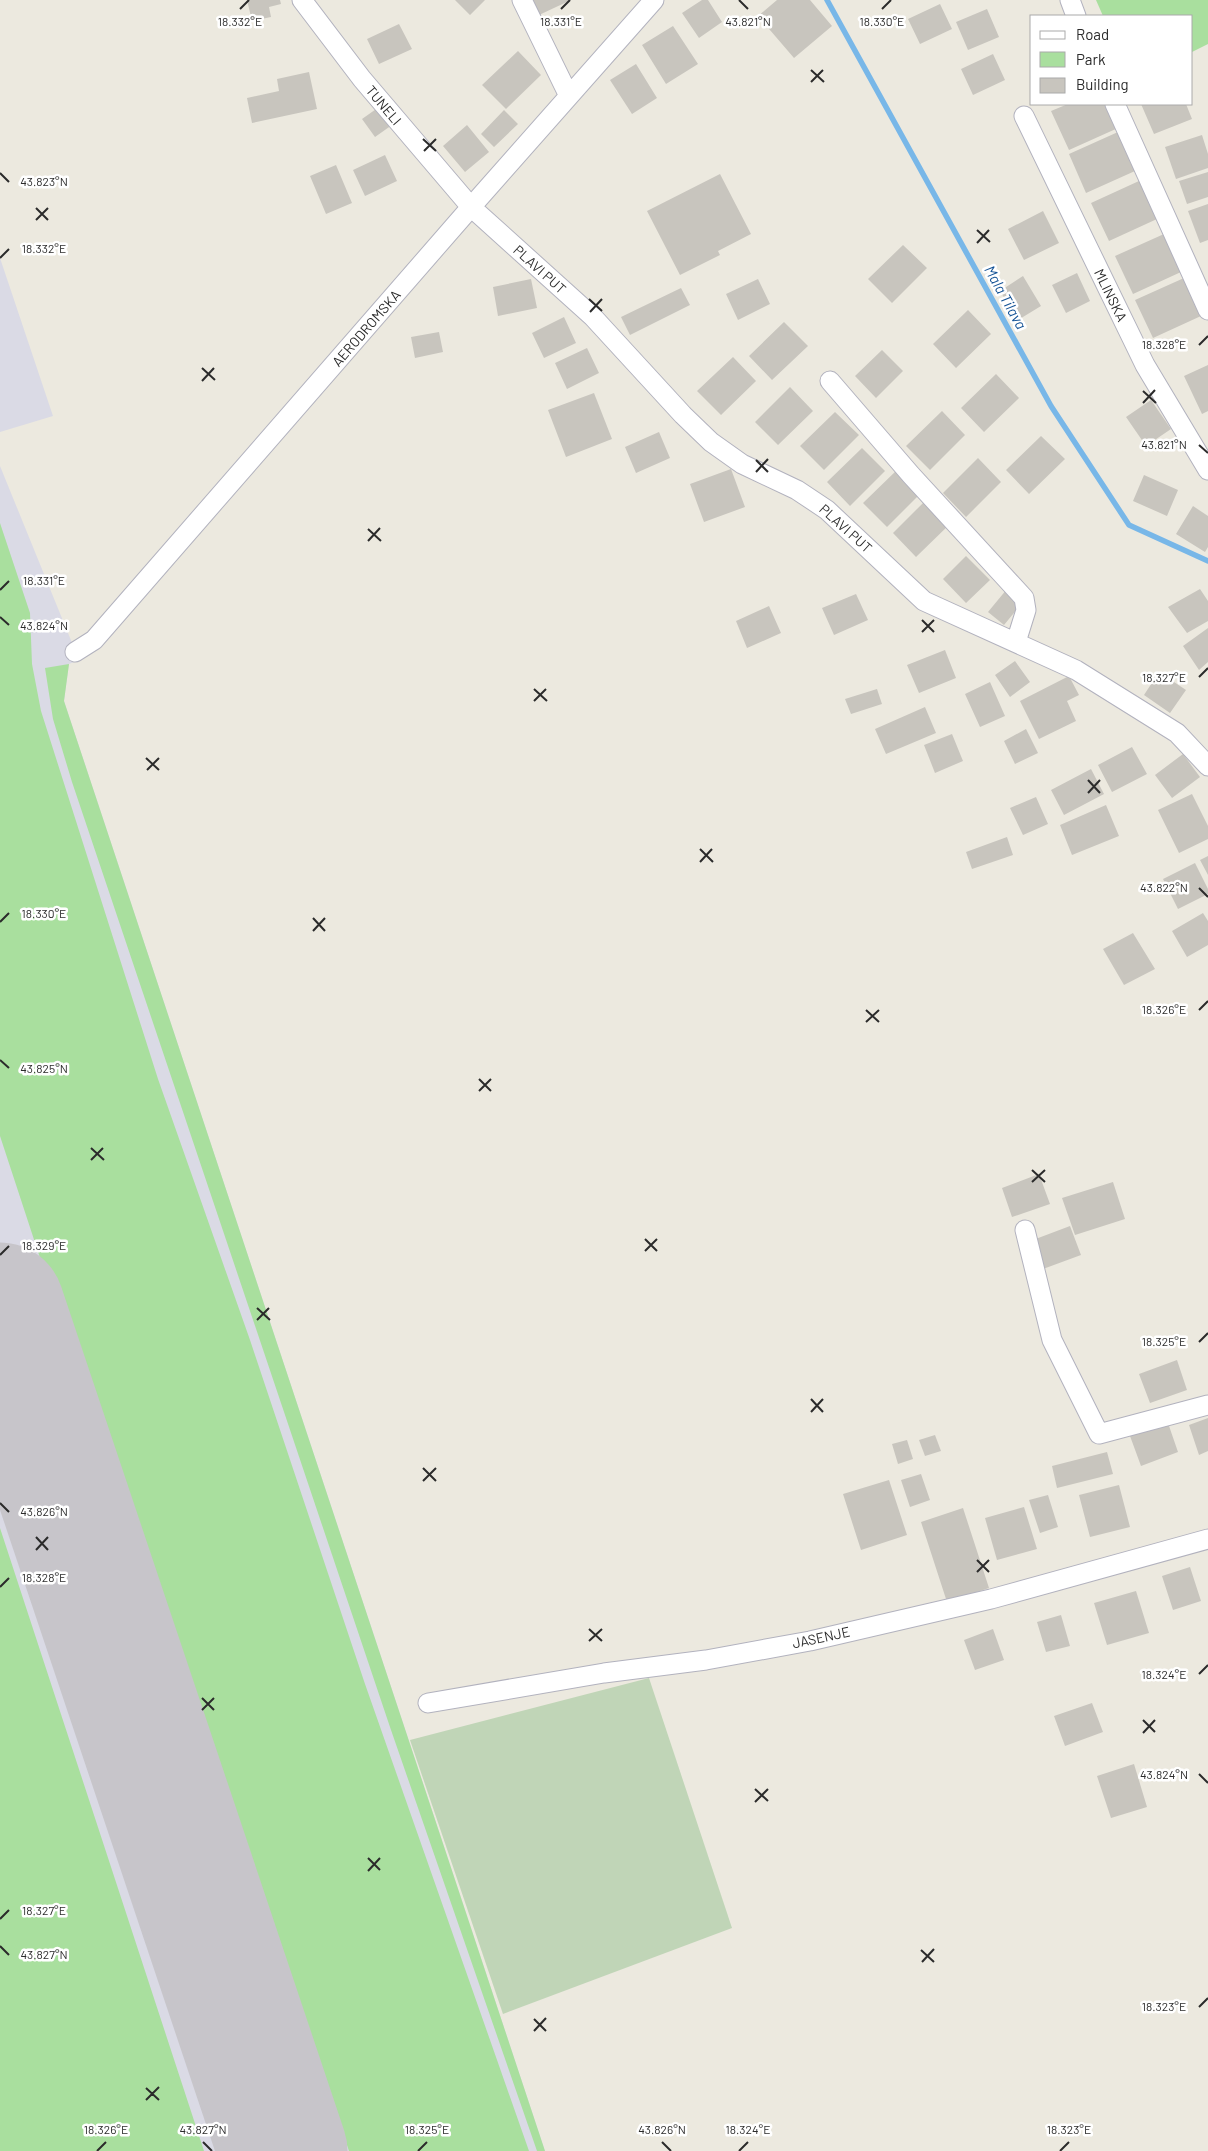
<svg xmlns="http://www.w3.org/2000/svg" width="1208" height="2151" font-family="Barlow,sans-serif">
	<rect width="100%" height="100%" fill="#ece9df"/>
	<path fill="#dadae5" d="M 0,258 L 53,416 L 0,432 Z
		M 0,466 L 79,660 L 69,664 L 64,701 L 545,2151 L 0,2151 Z"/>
	<path fill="#a9df9e" d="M 1096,0 L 1208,0 L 1208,44 L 1192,52 L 1192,16 L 1103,16 Z
		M 0,523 L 30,613 L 32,664 L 41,711 L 158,1079 L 250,1340 L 365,1684 L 529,2151 L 349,2151 L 289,1971 L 65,1334 L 0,1136 Z
		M 69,664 L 64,701 L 545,2151 L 537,2151 L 391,1730 L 72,782 L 53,719 L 45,668 Z
		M 0,1528 L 204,2151 L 0,2151 Z"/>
	<path fill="#c0d5b7" d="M 649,1678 L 732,1928 L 503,2014 L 410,1740 Z"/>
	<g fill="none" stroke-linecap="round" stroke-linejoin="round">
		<path stroke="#78b7e8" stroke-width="5.5" d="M 827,0 L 1051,406 L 1129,525 L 1208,561"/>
		<path stroke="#c7c5ca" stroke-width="129" d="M 0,1307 L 283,2151"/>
	</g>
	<path fill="#c8c5be" d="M 247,0 L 280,0 L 281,4 L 269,7 L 271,17 L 252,21 Z
		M 455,0 L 485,0 L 470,15 Z
		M 532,0 L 571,0 L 539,15 Z
		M 702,0 L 708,0 L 722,22 L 699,38 L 682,13 Z
		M 777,0 L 810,0 L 832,26 L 794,58 L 758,16 Z
		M 940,4 L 952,29 L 920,44 L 908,19 Z
		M 987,9 L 999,37 L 968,50 L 956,22 Z
		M 399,24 L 412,49 L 379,64 L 367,39 Z
		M 673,26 L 698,64 L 666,84 L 642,45 Z
		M 518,51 L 541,75 L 506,109 L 482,85 Z
		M 993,54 L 1005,80 L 973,95 L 961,69 Z
		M 636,64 L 657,98 L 632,114 L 610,80 Z
		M 309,72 L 317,109 L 252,123 L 247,98 L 279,91 L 277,79 Z
		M 1068,104 L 1107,104 L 1118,128 L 1069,150 L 1051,111 Z
		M 1141,104 L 1186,104 L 1192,119 L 1154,134 Z
		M 379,107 L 392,125 L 375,137 L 362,119 Z
		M 504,110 L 518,124 L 494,147 L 481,134 Z
		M 467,125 L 489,152 L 465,172 L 443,146 Z
		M 1118,132 L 1135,171 L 1086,193 L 1069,154 Z
		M 1202,135 L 1208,154 L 1208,168 L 1176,179 L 1165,147 Z
		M 385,155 L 397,181 L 365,196 L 353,170 Z
		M 336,165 L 352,203 L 326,214 L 310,176 Z
		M 1208,172 L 1208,197 L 1187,204 L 1179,181 Z
		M 720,174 L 751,234 L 718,251 L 720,255 L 680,275 L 647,211 Z
		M 1139,181 L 1157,219 L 1109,241 L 1091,203 Z
		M 1208,204 L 1208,240 L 1200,243 L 1188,211 Z
		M 1043,211 L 1059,243 L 1024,260 L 1008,229 Z
		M 1164,234 L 1181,272 L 1133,294 L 1115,256 Z
		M 903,245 L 927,268 L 892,303 L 868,279 Z
		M 1077,273 L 1090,301 L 1066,313 L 1052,285 Z
		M 1023,276 L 1041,306 L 1018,320 L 1000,291 Z
		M 1184,278 L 1201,316 L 1153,338 L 1135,300 Z
		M 531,279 L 537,308 L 498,316 L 493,287 Z
		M 758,279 L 770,304 L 738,320 L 726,294 Z
		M 681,288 L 690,305 L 630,335 L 621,317 Z
		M 968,310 L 991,334 L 956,368 L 933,344 Z
		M 564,317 L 576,343 L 544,358 L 532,333 Z
		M 784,322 L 808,346 L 772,380 L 749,356 Z
		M 439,332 L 443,352 L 415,358 L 411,337 Z
		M 587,348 L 599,373 L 567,389 L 555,363 Z
		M 882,350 L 903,371 L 876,398 L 855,376 Z
		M 733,357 L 756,381 L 721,415 L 697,391 Z
		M 1208,365 L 1208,411 L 1202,414 L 1184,376 Z
		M 996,374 L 1019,398 L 984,432 L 961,408 Z
		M 790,387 L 813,411 L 778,445 L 755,422 Z
		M 594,393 L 612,439 L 566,457 L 548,410 Z
		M 1151,400 L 1171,429 L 1146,446 L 1126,417 Z
		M 942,411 L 965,435 L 930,470 L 906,446 Z
		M 835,412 L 859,435 L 824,470 L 800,446 Z
		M 659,432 L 670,458 L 636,473 L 625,447 Z
		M 1041,436 L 1065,459 L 1029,494 L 1006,470 Z
		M 862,448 L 885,471 L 850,506 L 827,482 Z
		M 978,458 L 1001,482 L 966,517 L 943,493 Z
		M 899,468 L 922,492 L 887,527 L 863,503 Z
		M 731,469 L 745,507 L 704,522 L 690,484 Z
		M 1144,475 L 1178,490 L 1167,516 L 1133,501 Z
		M 928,498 L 952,522 L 916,557 L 893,533 Z
		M 1193,506 L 1208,516 L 1208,547 L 1205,552 L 1176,534 Z
		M 966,556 L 990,580 L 966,603 L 943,579 Z
		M 1007,589 L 1023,602 L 1004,625 L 988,612 Z
		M 1200,589 L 1208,601 L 1208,621 L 1187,633 L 1168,607 Z
		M 856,594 L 868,620 L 834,635 L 822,608 Z
		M 769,606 L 781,633 L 747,648 L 736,621 Z
		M 1208,628 L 1208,662 L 1199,670 L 1183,646 Z
		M 945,650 L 956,678 L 919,693 L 907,665 Z
		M 1015,661 L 1030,682 L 1010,697 L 995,675 Z
		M 1159,672 L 1186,690 L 1170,713 L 1144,695 Z
		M 1069,676 L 1079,695 L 1067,701 L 1076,721 L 1039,739 L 1020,701 Z
		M 990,682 L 1005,716 L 980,727 L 965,694 Z
		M 877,689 L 882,704 L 851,714 L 845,699 Z
		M 925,707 L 936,733 L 886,754 L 875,729 Z
		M 1026,729 L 1038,753 L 1015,764 L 1004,741 Z
		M 952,734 L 963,761 L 935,773 L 924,745 Z
		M 1132,747 L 1147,774 L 1112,792 L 1098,765 Z
		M 1183,754 L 1200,777 L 1172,798 L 1155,775 Z
		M 1091,769 L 1104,794 L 1064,815 L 1051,790 Z
		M 1192,794 L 1208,826 L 1208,839 L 1179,853 L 1158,810 Z
		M 1036,797 L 1048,824 L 1023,835 L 1010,808 Z
		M 1106,805 L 1119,836 L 1072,855 L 1060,825 Z
		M 1007,837 L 1013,855 L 972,869 L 966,852 Z
		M 1208,856 L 1208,875 L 1200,860 Z
		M 1195,863 L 1208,889 L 1208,894 L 1178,909 L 1163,879 Z
		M 1203,913 L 1208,921 L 1208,945 L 1187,957 L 1172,931 Z
		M 1133,933 L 1155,969 L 1124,985 L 1103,949 Z
		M 1039,1174 L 1050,1204 L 1012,1217 L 1002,1188 Z
		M 1113,1182 L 1125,1219 L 1075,1235 L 1062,1198 Z
		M 1070,1226 L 1081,1255 L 1043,1269 L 1033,1240 Z
		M 1177,1360 L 1187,1390 L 1150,1403 L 1139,1374 Z
		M 1208,1418 L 1208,1451 L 1199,1455 L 1189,1425 Z
		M 1168,1423 L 1178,1452 L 1141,1466 L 1130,1436 Z
		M 935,1435 L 941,1451 L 925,1456 L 919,1440 Z
		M 907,1440 L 913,1459 L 898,1464 L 892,1444 Z
		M 1107,1452 L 1113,1474 L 1057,1488 L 1052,1466 Z
		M 921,1474 L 930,1500 L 910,1507 L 901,1480 Z
		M 889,1480 L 907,1535 L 861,1550 L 843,1494 Z
		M 1119,1485 L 1130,1527 L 1090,1537 L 1079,1495 Z
		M 1048,1495 L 1058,1527 L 1040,1533 L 1029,1500 Z
		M 1024,1507 L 1037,1549 L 997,1560 L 985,1518 Z
		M 963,1508 L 989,1588 L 947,1602 L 921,1522 Z
		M 1190,1567 L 1201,1601 L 1173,1610 L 1162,1576 Z
		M 1136,1591 L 1149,1633 L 1107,1645 L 1094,1603 Z
		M 1061,1615 L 1070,1646 L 1046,1652 L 1037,1622 Z
		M 993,1629 L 1004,1660 L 975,1670 L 964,1640 Z
		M 1092,1703 L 1103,1732 L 1065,1746 L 1054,1716 Z
		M 1134,1764 L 1147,1807 L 1111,1818 L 1097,1776 Z"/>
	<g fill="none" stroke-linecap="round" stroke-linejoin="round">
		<defs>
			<path id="minor" d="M 302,0 L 362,79 L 471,207 L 593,317 L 683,415 L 711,442 L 742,464 L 797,490 L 827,510 L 924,601 L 1076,670 L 1177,733 L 1208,766
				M 522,0 L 569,96
				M 1070,0 L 1076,16
				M 1115,104 L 1208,310
				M 1024,116 L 1145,365 L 1208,470
				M 830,381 L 911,475 L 1024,598 L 1026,610 L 1016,642
				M 75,652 L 94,640 L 471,207 L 654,0
				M 1025,1230 L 1052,1340 L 1099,1434 L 1208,1405
				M 428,1703 L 604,1673 L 706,1660 L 810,1641 L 991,1599 L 1208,1539"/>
		</defs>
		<use href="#minor" stroke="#b2b2be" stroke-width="21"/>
		<use href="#minor" stroke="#fff" stroke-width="19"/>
	</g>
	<path fill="none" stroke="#2b2b2b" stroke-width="2" d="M 739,0 L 748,9M 240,9 L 249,0M 561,9 L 570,0M 882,9 L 891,0M 811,70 L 824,82M 811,82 L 823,70M 423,139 L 436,151M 424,151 L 436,139M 0,173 L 9,182M 36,208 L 48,220M 36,220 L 48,208M 977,230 L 990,242M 977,243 L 989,230M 0,258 L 9,249M 589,299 L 602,311M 590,312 L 602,299M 1199,345 L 1208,336M 202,368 L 215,380M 202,381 L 214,368M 1143,391 L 1156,403M 1143,403 L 1155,390M 1199,445 L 1208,453M 756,460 L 768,472M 756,472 L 768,459M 368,529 L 381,541M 368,541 L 380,528M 0,590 L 9,581M 0,617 L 9,625M 922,620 L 934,632M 922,632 L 934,620M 1199,677 L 1208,668M 534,689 L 547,701M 534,701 L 546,689M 146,758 L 159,770M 147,770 L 159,758M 1088,780 L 1100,793M 1088,793 L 1100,780M 700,849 L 713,862M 700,862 L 712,849M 1199,888 L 1208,897M 313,918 L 325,931M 0,922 L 9,913M 313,931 L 325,918M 866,1010 L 879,1022M 1199,1010 L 1208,1001M 866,1022 L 879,1010M 0,1060 L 9,1068M 479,1079 L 491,1091M 479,1091 L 491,1079M 91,1148 L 104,1160M 91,1160 L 103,1148M 1032,1170 L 1045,1182M 1032,1182 L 1045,1170M 645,1239 L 657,1251M 645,1251 L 657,1239M 0,1255 L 9,1246M 257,1308 L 270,1320M 257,1320 L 269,1308M 1199,1342 L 1208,1333M 811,1399 L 823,1412M 811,1412 L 823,1399M 423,1468 L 436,1481M 423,1481 L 436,1468M 0,1503 L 9,1512M 36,1537 L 48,1550M 36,1550 L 48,1537M 977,1560 L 989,1572M 977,1572 L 989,1560M 0,1587 L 9,1578M 589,1629 L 602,1641M 589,1641 L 602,1629M 1199,1674 L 1208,1665M 202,1698 L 214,1710M 202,1710 L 214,1698M 1143,1720 L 1155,1732M 1143,1733 L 1155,1720M 1199,1774 L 1208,1783M 755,1789 L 768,1801M 755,1802 L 768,1789M 368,1858 L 380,1870M 368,1871 L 380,1858M 0,1919 L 9,1910M 0,1946 L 9,1955M 921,1950 L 934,1962M 922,1962 L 934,1949M 1199,2007 L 1208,1998M 534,2019 L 546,2031M 534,2031 L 546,2018M 146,2088 L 159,2100M 146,2100 L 159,2087M 203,2142 L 212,2151M 662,2142 L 671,2151M 97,2151 L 106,2142M 418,2151 L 427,2142M 739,2151 L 748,2142M 1060,2151 L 1069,2142"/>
	<g text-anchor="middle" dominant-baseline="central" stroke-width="5" stroke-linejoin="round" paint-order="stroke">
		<g font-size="14" fill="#2b2b2b" stroke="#fff">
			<text transform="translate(384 105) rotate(50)">TUNELI</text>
			<text transform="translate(540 269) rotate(42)">PLAVI PUT</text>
			<text transform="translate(1111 295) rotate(64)">MLINSKA</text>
			<text transform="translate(366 328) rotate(-49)">AERODROMSKA</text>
			<text transform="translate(846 528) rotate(42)">PLAVI PUT</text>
			<text transform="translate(821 1637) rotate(-12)">JASENJE</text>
		</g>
		<g font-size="15" font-style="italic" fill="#155396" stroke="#fff">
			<text transform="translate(1006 297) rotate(61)">Mala Tilava</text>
		</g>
	</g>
	<g font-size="12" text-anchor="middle" fill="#2b2b2b" stroke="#fff" stroke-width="5" stroke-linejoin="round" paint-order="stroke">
		<text x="748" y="26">43.821°N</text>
		<text x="240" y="26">18.332°E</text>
		<text x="561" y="26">18.331°E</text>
		<text x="882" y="26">18.330°E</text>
		<text x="44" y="186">43.823°N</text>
		<text x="44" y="253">18.332°E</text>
		<text x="1164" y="349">18.328°E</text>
		<text x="1164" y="449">43.821°N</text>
		<text x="44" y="585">18.331°E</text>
		<text x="44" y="630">43.824°N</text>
		<text x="1164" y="682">18.327°E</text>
		<text x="1164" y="892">43.822°N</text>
		<text x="44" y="918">18.330°E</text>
		<text x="1164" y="1014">18.326°E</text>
		<text x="44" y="1073">43.825°N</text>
		<text x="44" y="1250">18.329°E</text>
		<text x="1164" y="1346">18.325°E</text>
		<text x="44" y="1516">43.826°N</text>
		<text x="44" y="1582">18.328°E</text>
		<text x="1164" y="1679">18.324°E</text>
		<text x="1164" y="1779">43.824°N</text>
		<text x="44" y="1915">18.327°E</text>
		<text x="44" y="1959">43.827°N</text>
		<text x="1164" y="2011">18.323°E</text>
		<text x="106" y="2134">18.326°E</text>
		<text x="427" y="2134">18.325°E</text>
		<text x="748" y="2134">18.324°E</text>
		<text x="1069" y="2134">18.323°E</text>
		<text x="203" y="2134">43.827°N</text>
		<text x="662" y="2134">43.826°N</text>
	</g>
	<rect x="1030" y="15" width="162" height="90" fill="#ffffff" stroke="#aaaaaa"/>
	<rect x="1040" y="31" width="25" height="8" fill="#ffffff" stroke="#aaaaaa"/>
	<text x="1076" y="40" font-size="15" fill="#2b2b2b">Road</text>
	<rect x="1040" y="52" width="25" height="15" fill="#a9df9e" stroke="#aaaaaa"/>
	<text x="1076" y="65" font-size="15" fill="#2b2b2b">Park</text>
	<rect x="1040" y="78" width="25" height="15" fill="#c8c5be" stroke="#aaaaaa"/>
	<text x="1076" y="90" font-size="15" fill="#2b2b2b">Building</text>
</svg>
